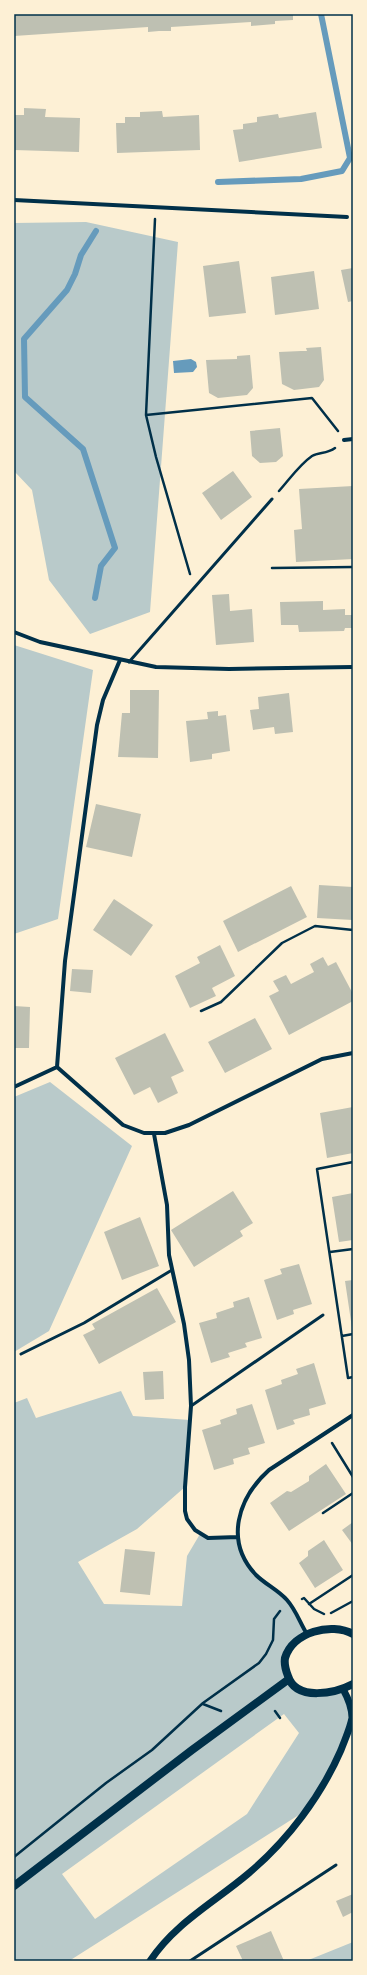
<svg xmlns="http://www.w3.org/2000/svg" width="367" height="1975" font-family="Commissioner,sans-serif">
	<rect width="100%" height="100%" fill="#fdf0d5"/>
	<path fill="#b9caca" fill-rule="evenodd" d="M 86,222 L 178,242 L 150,612 L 90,634 L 49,580 L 32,490 L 14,471 L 14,223 Z
		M 14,645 L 93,670 L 58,919 L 14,934 Z
		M 50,1082 L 132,1146 L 49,1331 L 14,1352 L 14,1097 Z
		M 121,1391 L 133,1416 L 190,1420 L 185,1487 L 137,1529 L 78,1562 L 104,1604 L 182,1606 L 187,1556 L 200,1534 L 208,1538 L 238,1537 C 244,1572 265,1576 286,1599 C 295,1608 301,1623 307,1634 L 285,1659 L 289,1679 L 308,1693 L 343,1689 L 349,1702 L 348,1735 L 305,1811 L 69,1961 L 14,1961 L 14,1403 L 27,1398 L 36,1418 ZM 284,1714 L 299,1733 L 247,1814 L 95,1919 L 62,1874 Z
		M 353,1942 L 353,1961 L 306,1961 Z"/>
	<path fill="#669bbc" d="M 191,359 L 196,362 L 197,367 L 193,372 L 174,373 L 173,361 Z"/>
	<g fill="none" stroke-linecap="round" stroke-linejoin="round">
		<path stroke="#669bbc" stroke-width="6" d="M 218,182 L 301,179 L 342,171 L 350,158 L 321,14
			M 95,598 L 101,566 L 115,548 L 83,449 L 25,397 L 24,339 L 67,290 L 75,274 L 81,255 L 96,231"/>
	</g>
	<path fill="#bec0b2" d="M 14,14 L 293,14 L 293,20 L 275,21 L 275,24 L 251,26 L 251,22 L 171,27 L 171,31 L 159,31 L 148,32 L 148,27 L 14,36 Z
		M 24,108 L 46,109 L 45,117 L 80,118 L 79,152 L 14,150 L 14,115 L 24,115 Z
		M 162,111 L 163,117 L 199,115 L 200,150 L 117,153 L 116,123 L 125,123 L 125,117 L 140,117 L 140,112 Z
		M 316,112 L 322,148 L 239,162 L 233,130 L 243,129 L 243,124 L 257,122 L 257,117 L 278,114 L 279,118 Z
		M 239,261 L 246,313 L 209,317 L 203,266 Z
		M 353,268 L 353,301 L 348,302 L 341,270 Z
		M 314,271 L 319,309 L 275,315 L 271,277 Z
		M 321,347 L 324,380 L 319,387 L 294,390 L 282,384 L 279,352 L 301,351 L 307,351 L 306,348 Z
		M 250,355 L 253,388 L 247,395 L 218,398 L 209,393 L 206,360 L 237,359 L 237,356 Z
		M 280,428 L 283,456 L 276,462 L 260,463 L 252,456 L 250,431 Z
		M 233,471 L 252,497 L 221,520 L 202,493 Z
		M 353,486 L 353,559 L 296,562 L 294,530 L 302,529 L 299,489 Z
		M 229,594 L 230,611 L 252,609 L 254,642 L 216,645 L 212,595 Z
		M 323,601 L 323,610 L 345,609 L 345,615 L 353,615 L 353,628 L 345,628 L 344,631 L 299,632 L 298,625 L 281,625 L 280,602 Z
		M 130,690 L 159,690 L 158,758 L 118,757 L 122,713 L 130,713 Z
		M 289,693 L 293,732 L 275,734 L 274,727 L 253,730 L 250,710 L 259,709 L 258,697 Z
		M 218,711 L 218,716 L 226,715 L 230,751 L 212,754 L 212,759 L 190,762 L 186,721 L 208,719 L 207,712 Z
		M 96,804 L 141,814 L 132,857 L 86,847 Z
		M 319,885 L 353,887 L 353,920 L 317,918 Z
		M 291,886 L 307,917 L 238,952 L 223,921 Z
		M 114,899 L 153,925 L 131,956 L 93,930 Z
		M 220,945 L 235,976 L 212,988 L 216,996 L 190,1008 L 175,976 L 200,963 L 197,957 Z
		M 323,957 L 328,966 L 336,962 L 353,994 L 353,1001 L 289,1035 L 269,996 L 279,991 L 273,981 L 286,975 L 291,984 L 314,972 L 310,964 Z
		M 72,969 L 93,970 L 91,993 L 70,991 Z
		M 14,1006 L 30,1007 L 29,1048 L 14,1048 Z
		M 255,1018 L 272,1049 L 225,1073 L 208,1042 Z
		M 165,1033 L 184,1071 L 171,1077 L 178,1093 L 158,1103 L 150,1087 L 134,1095 L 115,1058 Z
		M 353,1107 L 353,1153 L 327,1158 L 320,1113 Z
		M 233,1191 L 253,1223 L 240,1231 L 243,1236 L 194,1267 L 171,1230 Z
		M 353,1193 L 353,1240 L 339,1242 L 332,1197 Z
		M 140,1217 L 159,1266 L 122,1280 L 104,1232 Z
		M 299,1264 L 312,1304 L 293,1310 L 294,1314 L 277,1320 L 264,1280 L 282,1274 L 280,1269 Z
		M 353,1280 L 353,1328 L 352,1328 L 345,1281 Z
		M 157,1288 L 176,1322 L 99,1364 L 83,1335 L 95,1329 L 92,1324 Z
		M 249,1297 L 262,1338 L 245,1343 L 247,1347 L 228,1353 L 230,1357 L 211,1363 L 199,1323 L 217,1318 L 216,1313 L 234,1307 L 233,1302 Z
		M 314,1363 L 326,1404 L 309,1409 L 310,1415 L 293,1420 L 295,1424 L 277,1430 L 265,1390 L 282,1384 L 281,1380 L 298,1374 L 296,1369 Z
		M 163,1371 L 164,1399 L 145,1400 L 143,1372 Z
		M 252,1404 L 265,1443 L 248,1448 L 250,1454 L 233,1459 L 234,1464 L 214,1470 L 202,1430 L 221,1424 L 220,1420 L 237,1414 L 236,1409 Z
		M 326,1464 L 346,1494 L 289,1531 L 270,1503 L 287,1491 L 291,1492 L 309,1481 L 309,1476 Z
		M 353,1522 L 353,1545 L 342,1530 Z
		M 324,1540 L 343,1570 L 315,1588 L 299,1563 L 308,1556 L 308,1551 Z
		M 125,1549 L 155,1552 L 150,1595 L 120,1592 Z
		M 353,1894 L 353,1912 L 343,1917 L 336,1901 Z
		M 271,1931 L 284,1961 L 243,1961 L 236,1946 Z"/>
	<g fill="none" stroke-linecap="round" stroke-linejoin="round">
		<path stroke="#003049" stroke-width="2.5" d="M 155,219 L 146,415 L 156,457 L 190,574
			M 146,415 L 312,398 L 338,431
			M 279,491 C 289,480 299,465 312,456 C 319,452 327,454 335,448
			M 272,568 L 353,567
			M 201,1011 L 221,1002 L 282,943 L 315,926 L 353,930
			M 353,1162 L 317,1169 L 348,1378 L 353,1377
			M 330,1252 L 353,1249
			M 342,1336 L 353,1334
			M 332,1443 L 353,1477
			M 323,1513 L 353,1493
			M 302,1599 L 304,1598 L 314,1609 L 324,1614
			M 309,1604 L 353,1575
			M 331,1613 L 353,1601
			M 203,1704 L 221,1711
			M 275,1711 L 280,1718
			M 14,1857 L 106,1783 L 152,1750 L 203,1703 L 259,1663 L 266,1654 L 273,1640 L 274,1619 L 280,1611"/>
		<path stroke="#003049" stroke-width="3" d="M 129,662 L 272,499
			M 21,1354 L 84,1323 L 172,1270
			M 191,1406 L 323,1315
			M 190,1961 L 336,1865"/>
		<path stroke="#003049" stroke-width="4" d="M 14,200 L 347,217
			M 344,440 L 353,439
			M 14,632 L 40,642 L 156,667 L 229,669 L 353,667
			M 57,1067 L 65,961 L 97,725 L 103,700 L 120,660
			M 57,1067 L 123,1125 L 144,1133 L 165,1133 L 189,1125 L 322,1059 L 353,1053
			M 14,1087 L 57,1067
			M 154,1134 L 167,1205 L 169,1255 L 184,1324 L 189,1360 L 191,1406 L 185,1487 L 185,1511 L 187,1519 L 195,1530 L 208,1538 L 238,1537
			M 307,1634 C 300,1623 296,1610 287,1600 C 278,1590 265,1584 256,1575 C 224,1541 238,1498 269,1470 L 353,1415"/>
		<path stroke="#003049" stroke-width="7" d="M 150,1961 C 175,1923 215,1902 249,1873 C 288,1840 321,1796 341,1750 C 345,1739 350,1729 352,1718 C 352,1708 348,1698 343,1689"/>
		<path stroke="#003049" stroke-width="8" d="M 353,1634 C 331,1622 293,1632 285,1658 C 284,1664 286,1671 288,1676 C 296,1702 336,1693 353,1684
			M 14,1886 L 192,1750 L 289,1679"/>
	</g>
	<rect width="367" height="1975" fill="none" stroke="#fdf0d5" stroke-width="30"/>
	<rect x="15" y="15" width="337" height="1945" fill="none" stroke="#003049" stroke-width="1.5"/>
</svg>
